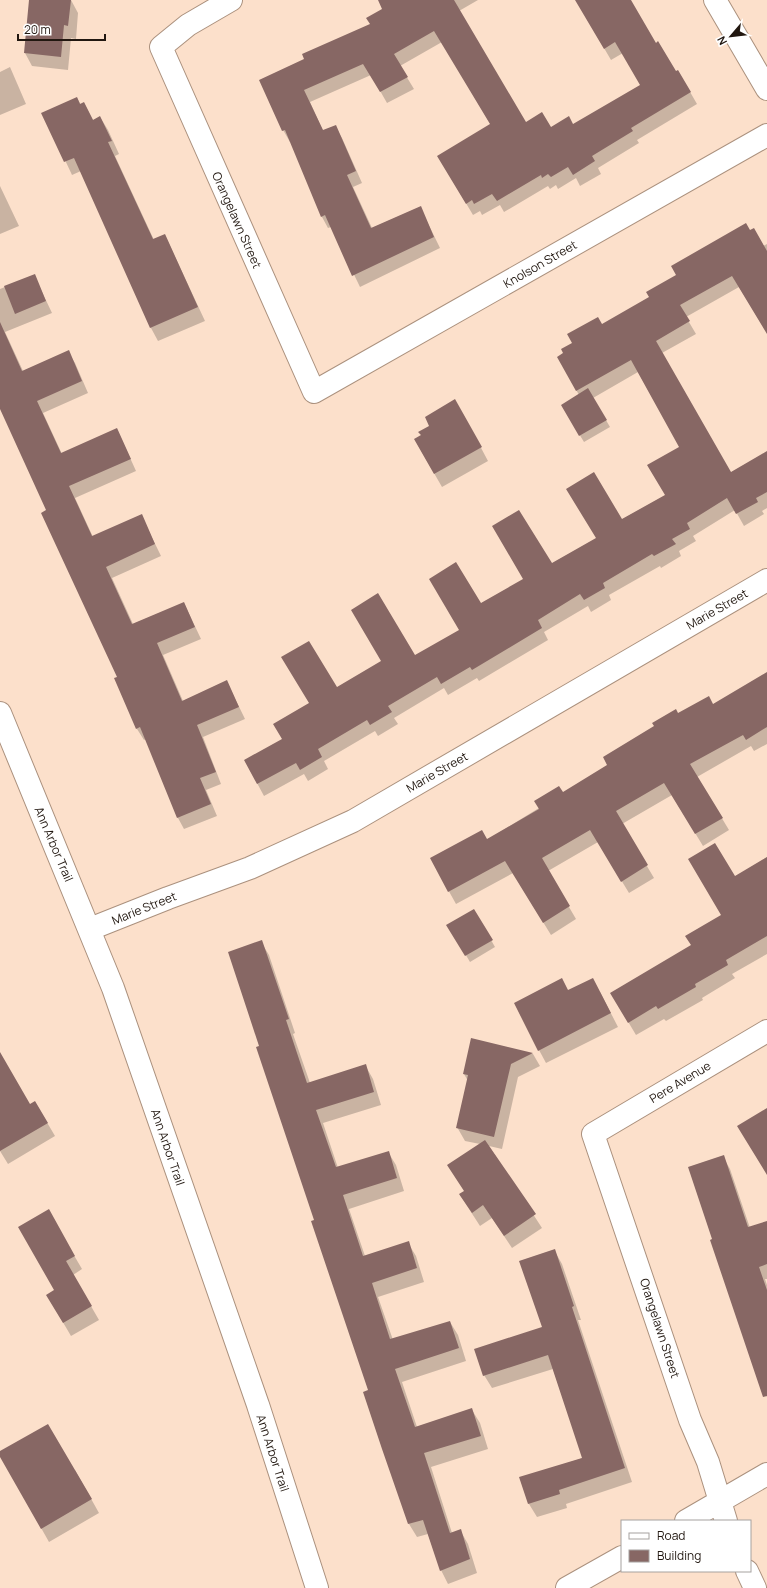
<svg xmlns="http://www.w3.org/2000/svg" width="767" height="1588" font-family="Manrope,sans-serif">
	<rect width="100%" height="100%" fill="#fce0cb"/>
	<path fill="#0003" d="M 30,0 L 71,0 L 78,13 L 76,39 L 71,38 L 68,70 L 32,66 L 25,53 Z
		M 382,0 L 478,0 L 459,11 L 525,123 L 550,128 L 573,126 L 641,85 L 623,53 L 611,60 L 580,7 L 591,0 L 622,0 L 676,72 L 678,71 L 697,104 L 637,140 L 639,143 L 598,168 L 601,174 L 580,186 L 576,178 L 558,189 L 556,185 L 550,189 L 548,186 L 504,212 L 500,205 L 482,215 L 480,211 L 473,215 L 438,156 L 491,125 L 442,42 L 400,66 L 414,89 L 387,103 L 371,75 L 310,102 L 323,131 L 335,126 L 342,138 L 362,183 L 353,187 L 372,228 L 420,207 L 440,248 L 360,287 L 331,227 L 328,228 L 322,217 L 291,141 L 290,142 L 283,130 L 305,60 L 371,25 L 384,9 Z
		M 10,67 L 26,104 L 0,115 L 0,72 Z
		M 77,98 L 81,105 L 84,103 L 93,120 L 100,117 L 108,130 L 119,154 L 115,156 L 154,240 L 165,235 L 205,321 L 158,341 L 151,328 L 81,171 L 72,175 L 43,113 Z
		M 0,186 L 19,226 L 0,234 Z
		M 767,244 L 767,333 L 739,287 L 686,317 L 696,334 L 662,353 L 730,473 L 767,452 L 767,508 L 762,511 L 764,514 L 744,526 L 735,510 L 693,536 L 696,541 L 679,551 L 681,556 L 661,568 L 660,566 L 609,595 L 611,600 L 591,612 L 588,606 L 544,632 L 548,640 L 479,681 L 477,678 L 448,695 L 444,688 L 394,718 L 398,724 L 378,736 L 375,731 L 324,761 L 328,769 L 308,781 L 304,774 L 264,796 L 245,761 L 284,740 L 337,689 L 415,657 L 460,630 L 480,604 L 597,538 L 621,520 L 666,495 L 680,447 L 638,372 L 593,398 L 610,427 L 584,442 L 562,406 L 579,395 L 558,357 L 602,325 Z
		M 34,275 L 52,313 L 5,332 L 23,371 L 68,352 L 75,363 L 88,393 L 43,413 L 62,454 L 117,429 L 136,471 L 75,498 L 93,537 L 141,515 L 161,556 L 112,578 L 133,624 L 184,603 L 201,639 L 163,655 L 183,701 L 227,682 L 245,719 L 203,737 L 221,784 L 206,790 L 217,816 L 184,829 L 178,818 L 146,739 L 144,740 L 137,729 L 115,679 L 118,677 L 48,511 L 0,407 L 0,289 Z
		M 463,414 L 488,461 L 442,487 L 415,440 Z
		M 767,673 L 767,744 L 754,751 L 751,746 L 697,777 L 729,830 L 703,846 L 672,795 L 622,824 L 654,878 L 629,893 L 598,842 L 548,871 L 576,919 L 551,935 L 513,873 L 456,904 L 431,859 L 487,840 L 609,765 L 678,714 L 713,706 Z
		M 767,857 L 767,954 L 732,974 L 735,978 L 702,998 L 703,1000 L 666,1021 L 664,1019 L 636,1035 L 611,993 L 692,946 L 722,915 L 735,877 Z
		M 474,910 L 495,947 L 470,962 L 448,925 Z
		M 261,942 L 269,955 L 295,1033 L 293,1034 L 310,1083 L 365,1065 L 373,1079 L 381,1105 L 323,1123 L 338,1168 L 388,1152 L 396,1165 L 404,1191 L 349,1209 L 365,1256 L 408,1243 L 416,1256 L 424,1282 L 378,1297 L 393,1340 L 450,1322 L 458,1335 L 466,1361 L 402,1382 L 417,1427 L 472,1410 L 480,1423 L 488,1449 L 431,1467 L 452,1533 L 460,1530 L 468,1544 L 477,1573 L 448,1584 L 441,1570 L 428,1534 L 417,1537 L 409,1524 L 365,1392 L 369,1391 L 261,1047 Z
		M 600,992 L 618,1027 L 546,1063 L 539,1050 Z
		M 472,1039 L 533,1054 L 540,1066 L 518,1077 L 502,1149 L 489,1146 L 542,1228 L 512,1248 L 492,1218 L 480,1226 L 460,1195 L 465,1191 L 480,1144 L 465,1141 L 457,1127 L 468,1081 L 464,1074 Z
		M 0,1073 L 30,1106 L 35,1102 L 55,1136 L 8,1164 L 0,1151 Z
		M 723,1157 L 730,1169 L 750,1228 L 767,1230 L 767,1279 L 765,1279 L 767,1285 L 767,1397 L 760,1384 L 713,1240 Z
		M 48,1211 L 82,1269 L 73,1275 L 99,1320 L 71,1336 L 47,1295 L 56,1291 Z
		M 554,1250 L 562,1264 L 581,1320 L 578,1320 L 632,1482 L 566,1504 L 567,1508 L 537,1517 L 529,1504 L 521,1478 L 583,1458 L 553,1369 L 492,1388 L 484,1375 L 543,1328 Z
		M 0,1452 L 75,1470 L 99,1513 L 49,1542 L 0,1455 Z"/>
	<path fill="#876764" d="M 29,0 L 71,0 L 68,26 L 64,25 L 61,57 L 24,53 Z
		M 378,0 L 454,0 L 526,122 L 542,112 L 551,127 L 569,116 L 573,124 L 640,85 L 615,42 L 604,49 L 575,0 L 631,0 L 656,43 L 658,41 L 676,71 L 678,70 L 691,92 L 631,128 L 633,131 L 592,156 L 595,161 L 573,175 L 568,167 L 551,177 L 548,174 L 542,178 L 541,175 L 497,201 L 492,194 L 474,204 L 472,200 L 466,204 L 437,156 L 490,124 L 434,31 L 394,54 L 408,77 L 380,92 L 363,64 L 304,90 L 323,130 L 336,125 L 356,171 L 347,175 L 371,228 L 421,206 L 434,237 L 352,276 L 325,215 L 321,217 L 285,130 L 282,131 L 259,80 L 304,59 L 302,54 L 370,24 L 366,18 L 382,9 Z
		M 77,97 L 80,104 L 84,102 L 93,120 L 100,116 L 112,141 L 108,142 L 153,239 L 165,234 L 198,307 L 150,328 L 74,158 L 64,162 L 41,113 Z
		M 746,223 L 750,230 L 754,228 L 767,251 L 767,334 L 732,276 L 680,305 L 690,321 L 656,341 L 731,472 L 767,451 L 767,492 L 756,498 L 758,502 L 736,514 L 727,498 L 687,523 L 690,529 L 672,539 L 676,544 L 654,556 L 652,554 L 603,583 L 605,588 L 584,600 L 580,594 L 538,620 L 542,628 L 472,670 L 470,667 L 441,684 L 437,677 L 388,706 L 392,712 L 370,725 L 367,720 L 318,749 L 322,757 L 300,770 L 296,763 L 257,784 L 244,760 L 282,739 L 273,724 L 309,703 L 281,657 L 309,641 L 337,687 L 381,661 L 351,610 L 378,593 L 415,655 L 459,630 L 429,579 L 456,562 L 481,603 L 523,579 L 492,526 L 519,510 L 552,563 L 596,538 L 566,489 L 594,472 L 622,519 L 665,495 L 647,465 L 679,447 L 631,360 L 576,391 L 557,357 L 563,353 L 561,349 L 572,343 L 567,334 L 598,317 L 602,324 L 649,297 L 646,292 L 676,275 L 671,266 Z
		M 35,274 L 46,301 L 15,314 L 4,286 Z
		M 0,322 L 22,371 L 69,350 L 82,381 L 37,401 L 61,453 L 117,428 L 131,459 L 69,486 L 92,536 L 142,514 L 155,544 L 106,567 L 132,624 L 184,602 L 195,627 L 157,643 L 182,701 L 227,680 L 239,707 L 197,725 L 216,772 L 200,778 L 211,804 L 177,818 L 140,727 L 136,729 L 114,678 L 117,677 L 41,513 L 46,510 L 0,409 Z
		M 588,388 L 607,420 L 579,436 L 561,405 Z
		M 455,399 L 482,447 L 434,474 L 414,439 L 421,435 L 418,432 L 429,426 L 425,417 Z
		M 767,672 L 767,727 L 746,740 L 743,735 L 690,764 L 723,818 L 695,834 L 664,783 L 616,811 L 648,865 L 621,882 L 590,830 L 542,858 L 570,906 L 543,923 L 505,861 L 448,892 L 430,858 L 482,830 L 487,839 L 539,809 L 534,801 L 559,786 L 563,792 L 607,765 L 603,757 L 654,726 L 652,723 L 676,709 L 678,713 L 709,696 L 713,704 Z
		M 715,843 L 735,876 L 767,857 L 767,936 L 726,960 L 728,965 L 695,984 L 696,987 L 658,1009 L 656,1006 L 628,1023 L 610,993 L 691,945 L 685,936 L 721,915 L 688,859 Z
		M 474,909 L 493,940 L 465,956 L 446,925 Z
		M 262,940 L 289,1019 L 286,1020 L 307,1083 L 366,1064 L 374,1092 L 316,1110 L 336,1167 L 389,1151 L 397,1178 L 343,1195 L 363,1256 L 409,1241 L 417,1268 L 372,1283 L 390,1339 L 450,1321 L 459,1348 L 395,1369 L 415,1427 L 472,1408 L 481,1436 L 424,1453 L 450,1533 L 461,1529 L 470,1559 L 440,1571 L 423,1520 L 408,1524 L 382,1449 L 363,1392 L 368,1390 L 311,1221 L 314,1220 L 256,1047 L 259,1046 L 228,952 Z
		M 562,978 L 568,990 L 593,978 L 611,1013 L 538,1051 L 514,1003 Z
		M 471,1038 L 533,1053 L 511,1064 L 494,1137 L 456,1128 L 468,1075 L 463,1074 Z
		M 0,1052 L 30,1104 L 35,1101 L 48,1123 L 0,1151 Z
		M 767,1108 L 767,1175 L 737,1126 Z
		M 485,1140 L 536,1214 L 504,1236 L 483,1205 L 472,1213 L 459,1194 L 464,1191 L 447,1165 Z
		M 724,1155 L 748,1227 L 767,1221 L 767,1264 L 759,1267 L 767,1290 L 767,1396 L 763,1397 L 710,1240 L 712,1239 L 688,1167 Z
		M 49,1209 L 75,1256 L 66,1261 L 92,1306 L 63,1323 L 46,1295 L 54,1290 L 18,1227 Z
		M 555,1249 L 574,1306 L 572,1307 L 625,1468 L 559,1490 L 560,1494 L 528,1504 L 519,1477 L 582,1458 L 548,1355 L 483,1376 L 474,1349 L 542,1327 L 519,1261 Z
		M 48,1424 L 92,1499 L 41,1529 L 0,1457 L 0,1451 Z"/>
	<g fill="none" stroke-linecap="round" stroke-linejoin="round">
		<defs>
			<path id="street" d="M 231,0 L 188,25 L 161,47 L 314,392 L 767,135
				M 715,0 L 767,89
				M 90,929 L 168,898 L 250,868 L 353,821 L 767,580
				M 686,1521 L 767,1474
				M 726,1521 L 708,1462 L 690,1420 L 593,1134 L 767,1031
				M 747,1571 L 755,1588
				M 567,1588 L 622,1557"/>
			<path id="secondary" d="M 0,713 L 113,988 L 258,1405 L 317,1588"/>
		</defs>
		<use href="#street" stroke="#ab917e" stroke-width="24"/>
		<use href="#secondary" stroke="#ab917e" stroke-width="24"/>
		<use href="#street" stroke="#fff" stroke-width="22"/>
		<use href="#secondary" stroke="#fff" stroke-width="22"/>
	</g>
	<g text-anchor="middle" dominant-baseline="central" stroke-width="3" stroke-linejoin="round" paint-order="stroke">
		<g font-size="12" fill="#211710" stroke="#fff">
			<text transform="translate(237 220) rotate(66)">Orangelawn Street</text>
			<text transform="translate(540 264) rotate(-30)">Knolson Street</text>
			<text transform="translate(717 609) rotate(-30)">Marie Street</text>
			<text transform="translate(437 772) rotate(-30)">Marie Street</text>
			<text transform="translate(54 844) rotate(67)">Ann Arbor Trail</text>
			<text transform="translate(144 908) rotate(-22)">Marie Street</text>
			<text transform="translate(680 1082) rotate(-31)">Pere Avenue</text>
			<text transform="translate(168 1147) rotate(71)">Ann Arbor Trail</text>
			<text transform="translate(660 1328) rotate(72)">Orangelawn Street</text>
			<text transform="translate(273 1453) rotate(72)">Ann Arbor Trail</text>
		</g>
	</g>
	<rect x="621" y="1520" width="130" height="52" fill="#ffffff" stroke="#a6a29f"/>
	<rect x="629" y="1533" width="20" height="6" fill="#ffffff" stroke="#a6a29f"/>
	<text x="657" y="1540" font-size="12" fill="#211710">Road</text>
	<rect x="629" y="1550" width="20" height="12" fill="#876764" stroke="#a6a29f"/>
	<text x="657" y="1560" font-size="12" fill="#211710">Building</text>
	<g transform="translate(731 36) rotate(242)" stroke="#ffffff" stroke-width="3" paint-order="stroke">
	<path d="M0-3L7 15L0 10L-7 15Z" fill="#211710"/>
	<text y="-6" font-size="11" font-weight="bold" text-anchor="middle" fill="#211710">N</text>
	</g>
	<path d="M18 34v6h87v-6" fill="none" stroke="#211710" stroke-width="2"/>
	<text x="24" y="34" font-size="12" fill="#211710" stroke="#ffffff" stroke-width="3" paint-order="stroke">20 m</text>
</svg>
